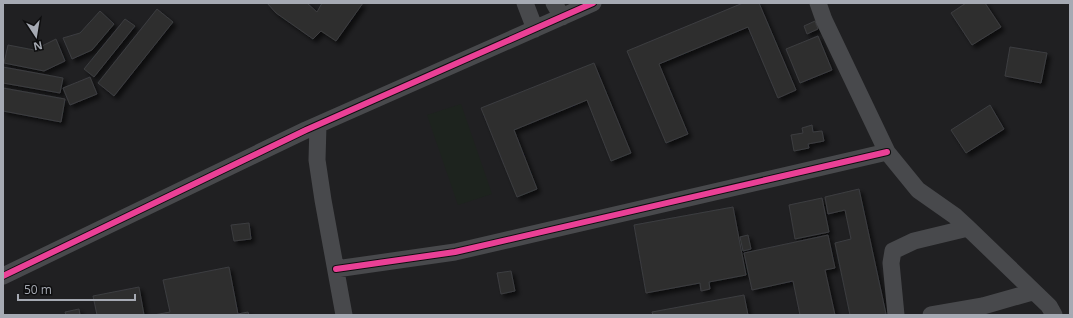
<svg xmlns="http://www.w3.org/2000/svg" width="1073" height="318" font-family="'Open Sans',sans-serif">
	<defs>
		<filter id="shadow"><feDropShadow dx="3.5" dy="3.5" stdDeviation="2" flood-color="#0009"/></filter>
	</defs>
	<rect width="100%" height="100%" fill="#131314"/>
	<path fill="#202022" d="M 3,3 L 1070,3 L 1070,315 L 3,315 Z"/>
	<path fill="#1d231e" d="M 461,104 L 492,194 L 458,205 L 427,115 Z"/>
	<path fill="#2e2e2f" stroke="#3c3d40" filter="url(#shadow)" d="M 267,3 L 307,3 L 317,12 L 322,3 L 363,3 L 336,41 L 321,31 L 313,39 L 276,13 Z
		M 743,3 L 759,3 L 796,90 L 778,98 L 748,27 L 659,64 L 688,134 L 666,143 L 627,51 Z
		M 966,3 L 985,3 L 1001,27 L 972,45 L 951,13 Z
		M 157,9 L 173,22 L 114,96 L 98,83 Z
		M 100,11 L 114,24 L 92,50 L 72,59 L 63,38 L 80,33 Z
		M 125,19 L 135,26 L 94,77 L 84,69 Z
		M 815,21 L 818,29 L 807,34 L 804,26 Z
		M 818,36 L 832,70 L 800,83 L 786,49 Z
		M 56,39 L 65,61 L 44,71 L 4,63 L 8,45 L 34,50 Z
		M 1010,47 L 1047,53 L 1041,83 L 1005,76 Z
		M 594,63 L 631,153 L 611,161 L 587,100 L 514,130 L 537,189 L 517,197 L 481,108 Z
		M 3,67 L 63,78 L 60,93 L 3,83 Z
		M 90,77 L 97,94 L 70,105 L 63,88 Z
		M 3,88 L 65,99 L 61,122 L 3,111 Z
		M 990,105 L 1004,129 L 966,153 L 951,130 Z
		M 812,125 L 813,132 L 822,131 L 824,141 L 808,144 L 809,148 L 794,151 L 791,135 L 803,133 L 802,128 Z
		M 859,189 L 886,314 L 882,315 L 850,315 L 835,243 L 851,239 L 845,210 L 828,214 L 825,197 Z
		M 822,198 L 829,232 L 795,239 L 789,205 Z
		M 733,207 L 746,275 L 709,282 L 710,289 L 701,291 L 700,283 L 646,293 L 634,225 Z
		M 249,223 L 251,239 L 234,241 L 231,225 Z
		M 748,235 L 751,249 L 743,251 L 740,237 Z
		M 828,235 L 835,268 L 825,270 L 835,315 L 800,315 L 793,281 L 752,290 L 744,253 Z
		M 229,267 L 238,314 L 248,312 L 249,315 L 154,315 L 170,312 L 163,280 Z
		M 511,271 L 515,291 L 501,294 L 497,273 Z
		M 139,287 L 144,315 L 97,315 L 93,296 Z
		M 744,295 L 748,315 L 653,315 L 652,312 Z
		M 79,309 L 80,315 L 66,315 L 65,312 Z"/>
	<g fill="none" stroke-linecap="round" stroke-linejoin="round">
		<path stroke="#48494c" stroke-width="17" d="M 525,3 L 535,29
			M 554,3 L 562,17
			M 818,3 L 824,20 L 887,152 L 918,190 L 955,216 L 968,228 L 1049,306 L 1054,315
			M 318,125 L 317,160 L 323,200 L 344,315
			M 336,269 L 455,252 L 887,152
			M 3,276 L 306,130 L 593,3
			M 896,315 L 891,263 L 893,251 L 914,241 L 968,228
			M 931,315 L 983,306 L 1032,292"/>
		<defs>
			<path id="cycleway" d="M 336,269 L 455,252 L 887,152
				M 3,276 L 306,130 L 593,3"/>
		</defs>
		<use href="#cycleway" stroke="#0e0e0f" stroke-width="8"/>
		<use href="#cycleway" stroke="#ea4096" stroke-width="6"/>
	</g>
	<rect width="1073" height="318" fill="none" stroke="#a6aab3" stroke-width="8"/>
	<g transform="translate(36 36) rotate(168)" stroke="#0e0e0f" stroke-width="3" paint-order="stroke">
	<path d="M0-3L7 15L0 10L-7 15Z" fill="#a6aab3"/>
	<text y="-6" font-size="11" font-weight="bold" text-anchor="middle" fill="#a6aab3">N</text>
	</g>
	<path d="M18 294v6h117v-6" fill="none" stroke="#a6aab3" stroke-width="2"/>
	<text x="24" y="294" font-size="12" fill="#a6aab3" stroke="#0e0e0f" stroke-width="3" paint-order="stroke">50 m</text>
</svg>
